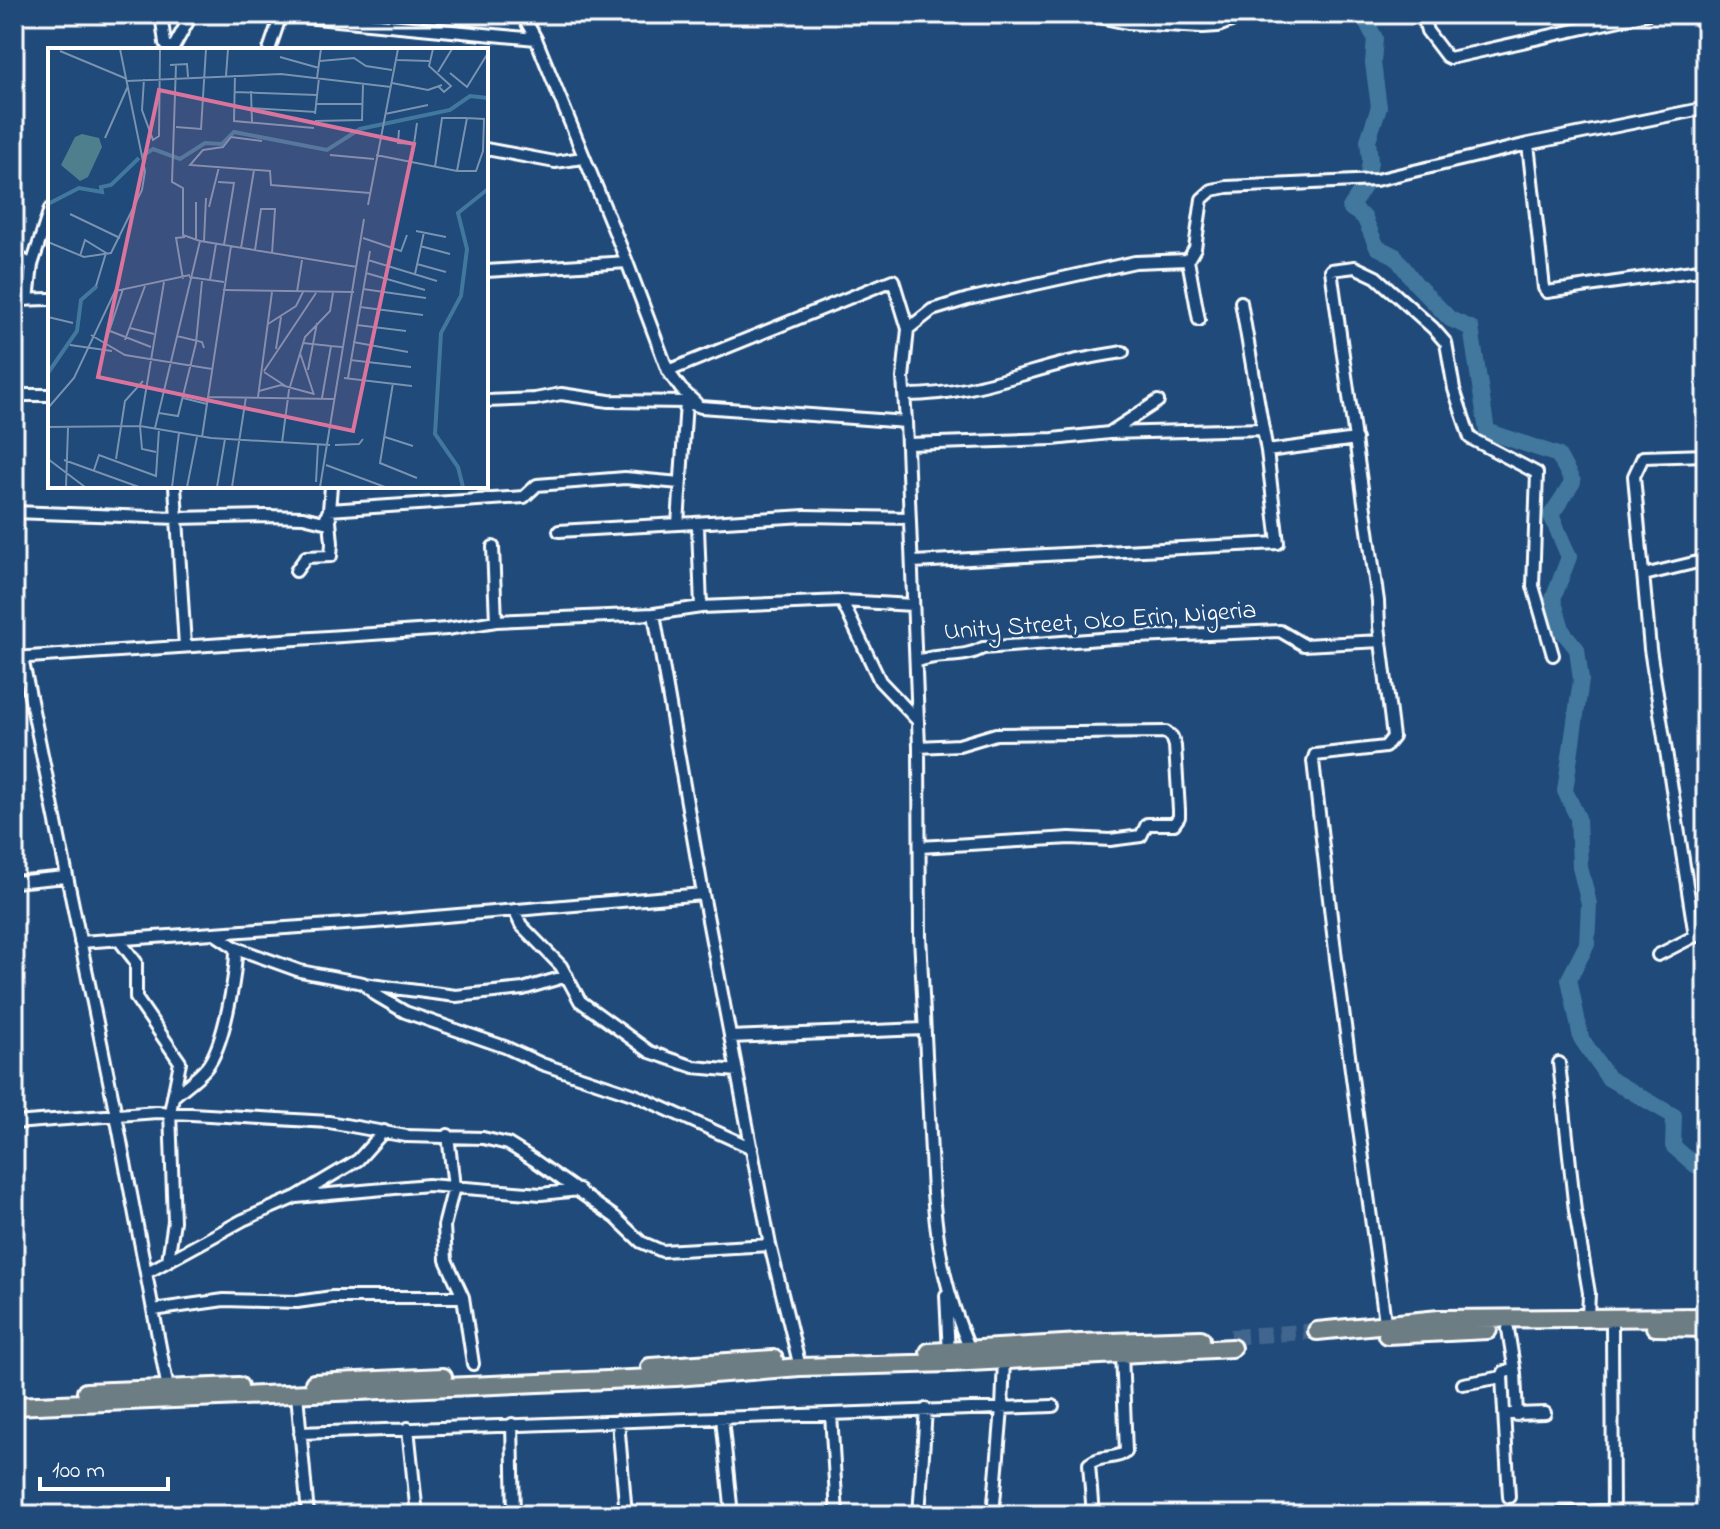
<svg xmlns="http://www.w3.org/2000/svg" width="1720" height="1529" font-family="'Indie Flower',sans-serif">
	<rect width="100%" height="100%" fill="#1f4a7a"/>
	<filter id="ink" filterUnits="userSpaceOnUse"><feTurbulence type="fractalNoise" baseFrequency=".0125" numOctaves="2"/><feDisplacementMap in="SourceGraphic" scale="16" xChannelSelector="R" yChannelSelector="G"/><feConvolveMatrix kernelMatrix="1 2 1 2 8 2 1 2 1" color-interpolation-filters="sRGB"/></filter>
	<g filter="url(#ink)">
		<g fill="none" stroke-linecap="round" stroke-linejoin="round">
			<path stroke="#42789e" stroke-width="16" d="M 1362,14 L 1375,38 L 1373,63 L 1379,107 L 1368,140 L 1370,161 L 1367,182 L 1350,208 L 1364,217 L 1377,247 L 1395,256 L 1416,284 L 1450,319 L 1471,328 L 1487,431 L 1558,455 L 1573,482 L 1551,515 L 1569,557 L 1553,599 L 1563,632 L 1577,649 L 1581,680 L 1565,791 L 1578,818 L 1580,867 L 1589,904 L 1587,944 L 1569,979 L 1581,1038 L 1608,1078 L 1674,1116 L 1673,1146 L 1695,1165 L 1706,1170"/>
			<path stroke="#41658e" stroke-width="16" stroke-dasharray="16 8" stroke-linecap="butt" d="M 1231,1337 L 1317,1331"/>
			<defs>
				<path id="street" d="M 161,14 L 165,43 L 170,50
					M 274,14 L 536,39
					M 522,14 L 536,39 L 627,262 L 668,371 L 681,389 L 696,403
					M 1084,14 L 1128,23 L 1203,27 L 1218,26 L 1249,14
					M 1432,14 L 1424,20 L 1427,31 L 1446,56 L 1450,58 L 1647,14
					M 172,50 L 192,14
					M 269,50 L 281,15
					M 1528,144 L 1544,288 L 1547,292 L 1706,269
					M 486,149 L 555,162 L 583,158
					M 14,255 L 32,265
					M 1188,260 L 1199,320
					M 486,271 L 627,262
					M 14,300 L 50,299
					M 28,300 L 32,265 L 50,209
					M 1241,302 L 1263,429
					M 668,371 L 893,280 L 908,329
					M 14,395 L 50,395
					M 904,395 C 962,396 1013,376 1068,362 C 1086,358 1105,355 1123,352
					M 486,401 L 535,399 L 561,394 L 609,401 L 686,402 L 701,407 L 906,422 L 919,747 L 920,936 L 933,1193 C 938,1254 946,1293 970,1350
					M 686,402 L 678,524 L 694,523 L 698,527 L 701,607
					M 906,422 L 903,378 L 908,329 L 932,310 L 968,299 L 1135,262 L 1188,260 L 1195,248 L 1202,199 L 1212,190 L 1227,187 L 1376,180 L 1528,144 L 1706,108
					M 1109,433 L 1263,429 L 1267,451 L 1356,439
					M 909,444 L 1053,439 L 1109,433 L 1158,401
					M 175,486 L 185,646
					M 14,512 L 177,518 L 266,516 L 303,517 L 324,522 L 329,510 L 524,497 L 537,485 L 625,478 L 680,483
					M 694,523 L 805,516 L 910,518
					M 559,531 L 678,524
					M 493,547 L 496,621
					M 913,562 L 1278,543 L 1267,451
					M 296,571 L 306,557 L 331,556 L 332,543 L 329,510 L 331,486
					M 1644,575 L 1706,560
					M 842,601 L 880,681 L 918,721
					M 654,614 L 703,894 L 770,1245 L 800,1367
					M 22,657 L 116,1115 L 168,1389
					M 14,658 L 447,629 L 496,621 L 654,614 L 701,607 L 842,601 L 913,605
					M 916,662 C 938,652 961,660 983,648 L 1113,638 L 1280,631 L 1304,645 L 1381,641
					M 919,747 L 959,745 L 996,734 L 1166,732 L 1172,737 L 1175,746 L 1179,810 L 1179,817 L 1174,824 L 1147,824 L 1141,836 L 1110,840 L 1070,838 L 920,847
					M 14,882 L 66,877
					M 514,910 L 521,925 L 561,966 L 580,1001 L 650,1052 L 694,1067 L 737,1071
					M 1695,936 L 1650,649 L 1634,476 L 1643,457 L 1706,455
					M 119,940 L 136,962 L 136,998 L 180,1062 L 170,1112 L 174,1221 L 168,1260
					M 80,942 L 375,922 L 703,894
					M 236,948 L 300,971 L 363,983 L 376,995 L 405,1012 L 505,1047 L 542,1064 L 635,1095 L 752,1148
					M 1658,955 L 1695,936 L 1706,936
					M 363,984 L 456,996 L 523,989 L 567,976
					M 730,1037 L 923,1029
					M 1559,1063 L 1575,1211 L 1589,1293 L 1588,1317
					M 173,1097 C 184,1087 197,1079 206,1068 C 224,1047 236,975 236,948 L 215,934
					M 14,1123 L 157,1112 L 329,1122 L 406,1136 L 483,1138 L 508,1144 L 534,1160 L 616,1218 L 641,1242 L 662,1251 L 770,1245
					M 448,1135 L 454,1187 L 444,1226 L 446,1260 L 463,1297
					M 296,1197 L 428,1185 L 541,1194 L 579,1190
					M 146,1273 L 243,1220 L 296,1197 L 358,1160 L 384,1131
					M 946,1295 L 949,1354
					M 153,1310 L 224,1300 L 297,1302 L 332,1297 L 463,1297 L 473,1364
					M 1612,1327 L 1613,1515
					M 1386,1329 L 1336,959 L 1313,761 L 1315,755 L 1385,747 L 1393,737 L 1379,626 L 1378,601 L 1331,270 L 1355,267 L 1376,277 L 1433,328 L 1446,343 L 1454,389 L 1470,438 L 1537,473 L 1533,586 L 1553,655
					M 1508,1329 L 1515,1373 L 1517,1415
					M 1463,1384 L 1502,1377
					M 297,1394 L 308,1515
					M 831,1414 L 837,1515
					M 1511,1414 L 1545,1413
					M 722,1418 L 732,1515
					M 618,1421 L 626,1515
					M 512,1424 L 514,1515
					M 408,1428 L 417,1515
					M 300,1433 L 1053,1406
					M 1509,1497 L 1502,1377 L 1504,1372 L 1514,1370
					M 919,1515 L 926,1409
					M 993,1515 L 1002,1408 L 1004,1360
					M 1093,1515 L 1089,1464 C 1099,1455 1115,1460 1126,1452 L 1122,1353
					M 1542,1515 L 1613,1510"/>
				<path id="primary" d="M 1655,1327 L 1706,1328
					M 1317,1331 L 1439,1319 L 1706,1317
					M 1387,1335 L 1488,1330
					M 929,1352 L 1080,1343 L 1201,1339
					M 650,1367 L 774,1359
					M 314,1383 L 443,1377
					M 86,1392 L 239,1386
					M 14,1406 L 676,1377 L 800,1367 L 950,1363 L 1232,1348"/>
			</defs>
			<use href="#street" stroke="#fff" stroke-width="16"/>
			<use href="#primary" stroke="#fff" stroke-width="22"/>
			<use href="#street" stroke="#1f4a7a" stroke-width="10"/>
			<use href="#primary" stroke="#6d7d84" stroke-width="16"/>
		</g>
	</g>
	<g text-anchor="middle" dominant-baseline="central" stroke-width="6" stroke-linejoin="round" paint-order="stroke">
		<g font-size="26" fill="#fff" stroke="#1f4a7a">
			<text transform="translate(1100 622) rotate(-4)">Unity Street, Oko Erin, Nigeria</text>
		</g>
	</g>
	<g transform="translate(48 48)">
		<rect width="440" height="440" fill="#1f4a7a"/>
		<path d="M 34,86 L 51,90 L 54,99 L 40,129 L 32,133 L 13,117 L 27,89 Z" fill="#4d808c"/>
		<path fill="none" stroke="#42789e" stroke-width="4" d="M 94,108 L 105,101 L 132,111 L 157,95 L 174,96 L 186,84 L 279,102 L 312,81 L 402,62 L 422,48 L 440,50M 0,156 L 31,140 L 54,144 L 53,139 L 63,137 L 91,110M 0,325 L 29,283 L 33,252 L 49,238M 415,439 L 410,419 L 387,386 L 393,285 L 413,248 L 419,201 L 410,165 L 440,141"/>
		<path fill="none" stroke="#7992af" stroke-width="2" d="M 385,1 L 381,18 L 403,38 L 396,44 L 391,39M 12,3 L 79,31M 232,9 L 271,20M 349,12 L 381,13M 272,13 L 306,10 L 318,18 L 344,22M 122,17 L 139,16 L 140,29M 128,17 L 124,134 L 135,140 L 135,187 L 152,193M 390,24 L 404,1M 402,25 L 419,39 L 440,5M 187,27 L 186,73 L 266,80M 178,28 L 180,1M 269,30 L 273,1M 96,31 L 94,62 L 105,92 L 111,88 L 112,1M 79,33 L 233,26 L 343,39M 344,35 L 380,42 L 394,37M 203,43 L 204,75M 187,44 L 269,47M 268,56 L 315,56M 186,59 L 268,64M 267,66 L 271,30M 337,66 L 380,57M 267,73 L 314,72 L 315,36M 128,79 L 153,81 L 158,1M 351,82 L 350,95 L 366,96 L 369,75M 57,90 L 80,38M 214,93 L 183,89 L 175,99 L 155,102 L 142,117 L 222,123 L 223,137 L 322,145M 282,107 L 326,111M 328,107 L 409,123 L 428,123 L 435,103 L 436,71 L 419,70 L 409,123M 387,119 L 394,70 L 419,70M 170,134 L 186,135 L 176,197M 320,157 L 350,1M 161,159 L 171,119M 22,166 L 72,190M 368,183 L 398,189M 315,190 L 353,203 L 359,187M 148,192 L 148,154M 156,193 L 158,150M 0,194 L 36,209 L 63,205 L 94,142 L 97,123 L 72,1M 372,198 L 402,206M 193,200 L 206,122M 207,202 L 213,161 L 227,161 L 224,206M 32,208 L 37,192 L 58,205 L 48,238M 320,212 L 389,233M 369,216 L 398,224M 318,225 L 377,242M 367,226 L 376,184M 141,229 L 176,234M 135,231 L 128,190 L 137,189M 162,232 L 168,196M 315,241 L 378,250M 175,242 L 306,244M 249,244 L 254,212M 312,259 L 375,267M 0,269 L 25,275M 220,276 L 248,258 L 255,244M 309,277 L 358,283M 82,280 L 106,286M 62,283 L 103,299M 43,287 L 77,307 L 164,321M 129,288 L 154,294 L 156,300M 77,292 L 97,238M 305,294 L 360,304M 255,295 L 283,298M 57,296 L 75,241M 22,297 L 64,303M 228,301 L 233,269M 252,305 L 266,347M 302,312 L 363,319M 260,322 L 269,275M 216,323 L 268,245M 216,324 L 239,339M 296,330 L 364,338M 300,330 L 322,203M 345,335 L 332,415 L 369,430M 211,343 L 233,337 L 266,346M 160,349 L 287,351M 210,349 L 224,244M 135,350 L 159,356M 274,350 L 283,298 L 294,299M 0,360 L 26,330 L 67,243 L 142,227M 111,365 L 130,368 L 148,295 L 154,233M 0,379 L 92,378 L 163,390 L 282,397M 107,380 L 152,193 L 309,219M 154,389 L 183,198M 337,389 L 365,398M 234,395 L 241,342 L 257,289 L 282,263 L 285,245M 287,397 L 311,396 L 315,391M 108,404 L 94,401 L 92,378 L 116,234M 0,411 L 37,439M 68,411 L 77,353 L 95,333M 16,412 L 91,439M 278,417 L 337,439M 46,422 L 51,407 L 108,428 L 111,381M 268,434 L 270,396M 18,439 L 20,380M 124,439 L 131,385M 139,439 L 149,389M 169,439 L 177,391M 184,439 L 198,349M 272,439 L 316,171"/>
		<path fill="#da749d" fill-opacity="0.15" stroke="#da749d" stroke-width="4" d="M 111,42 L 366,96 L 305,383 L 50,329 Z"/>
		<rect width="440" height="440" fill="none" stroke="#fff" stroke-width="4"/>
	</g>
	<rect width="1720" height="1529" fill="none" stroke="#1f4a7a" stroke-width="48"/>
	<rect x="24" y="24" width="1672" height="1481" fill="none" stroke="#fff" stroke-width="3" filter="url(#ink)"/>
	<path d="M40 1477v12h128v-12" fill="none" stroke="#ffffff" stroke-width="4"/>
	<text x="52" y="1477" font-size="24" fill="#ffffff" stroke="#1f4a7a" stroke-width="6" paint-order="stroke">100 m</text>
</svg>
